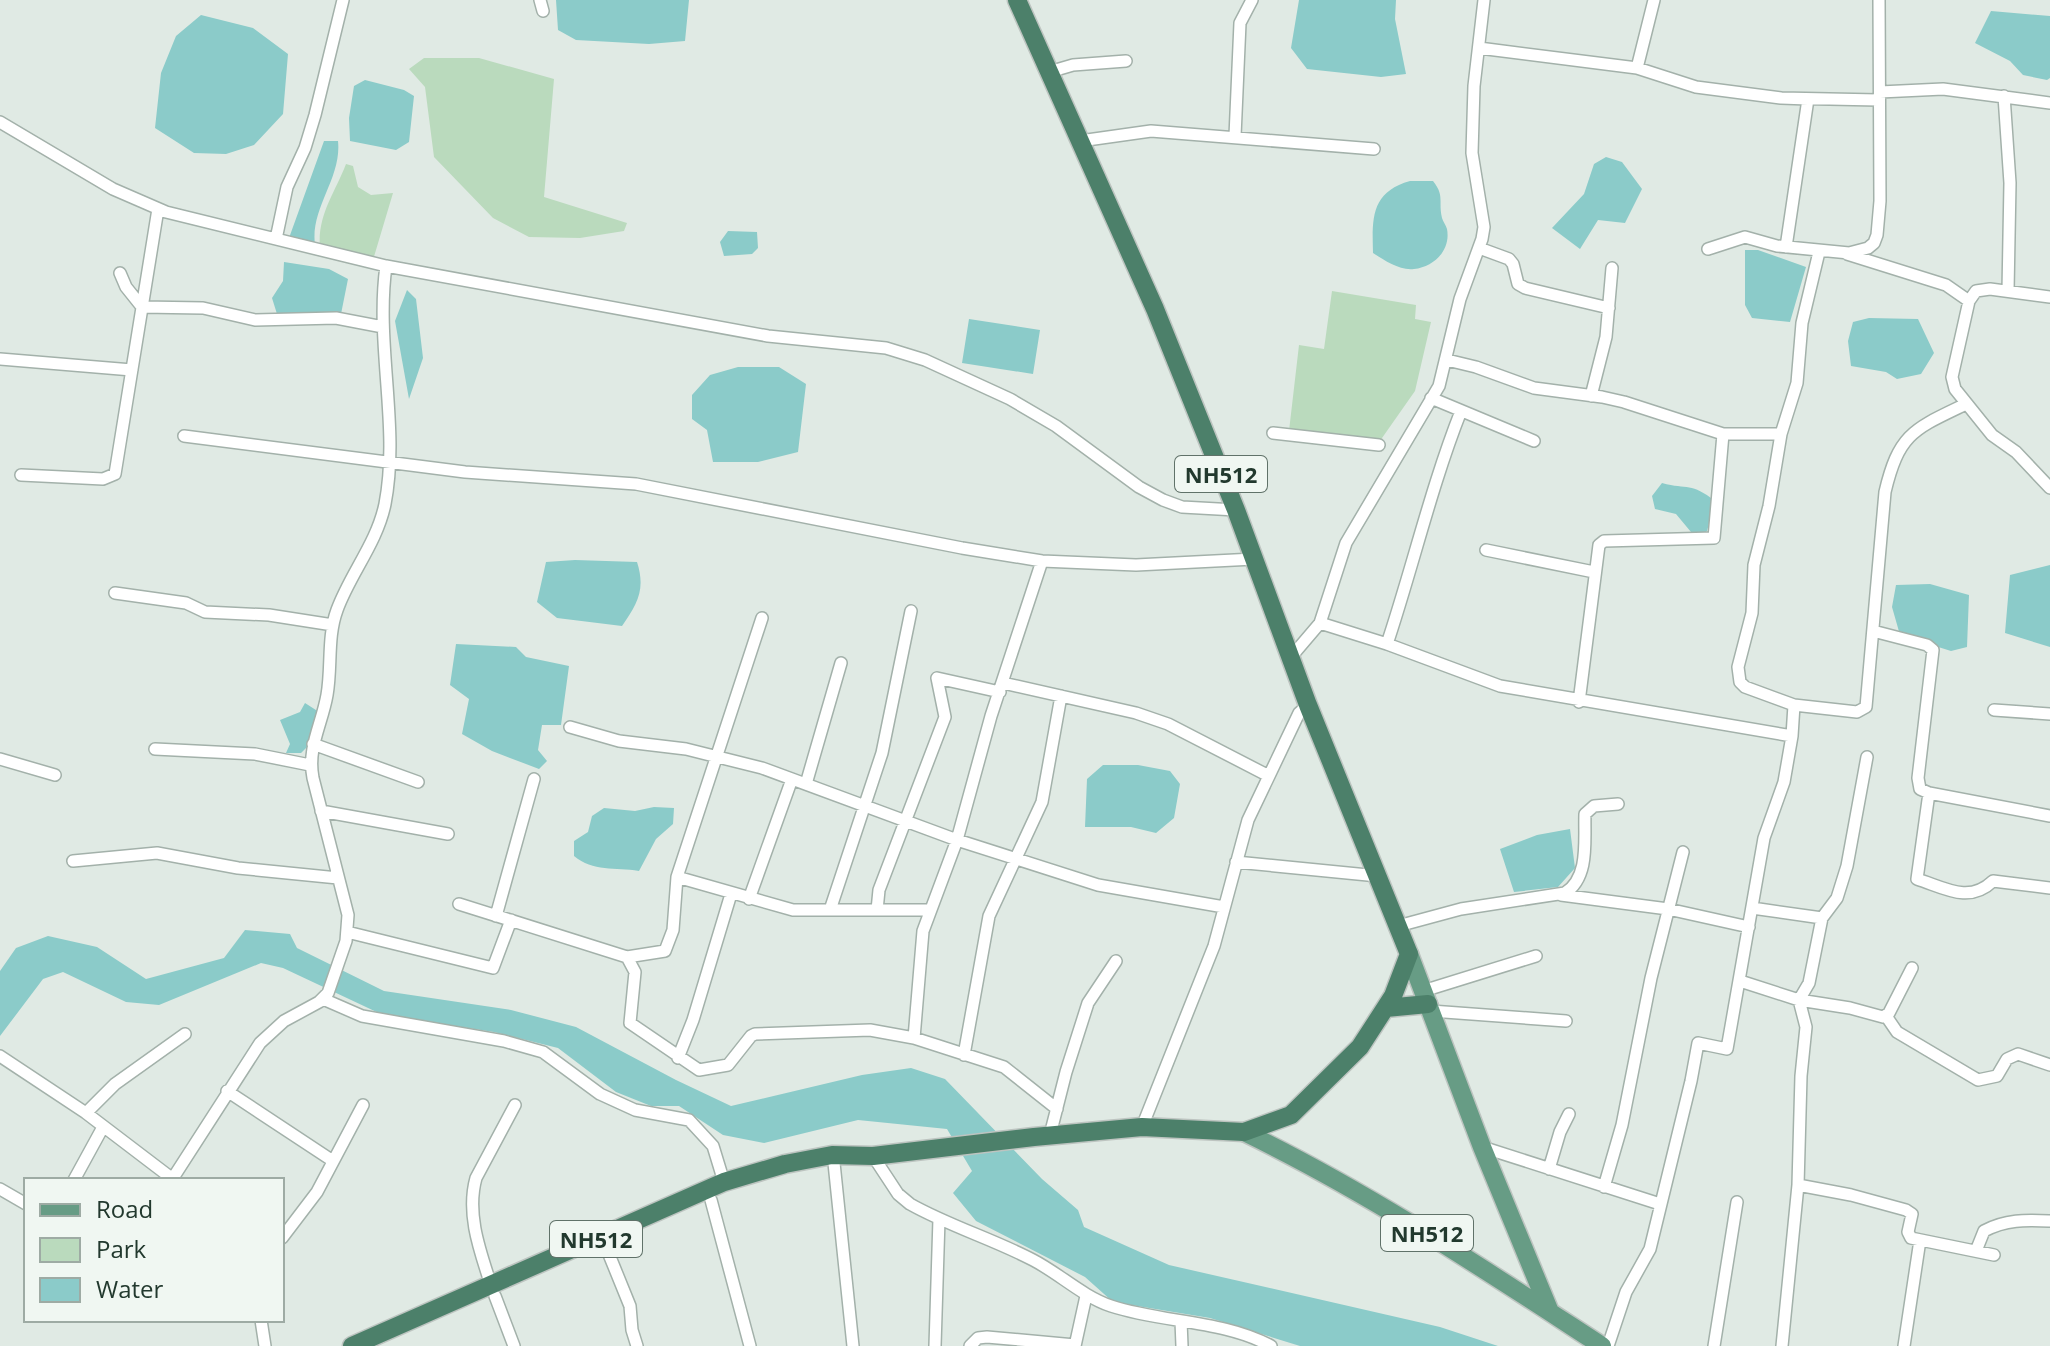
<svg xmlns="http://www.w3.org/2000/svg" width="2050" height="1346" font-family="'Open Sans',sans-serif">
	<rect width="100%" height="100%" fill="#e0eae4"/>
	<path fill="#badabd" d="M 424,58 L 479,58 L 554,79 L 544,197 L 627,223 L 624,231 L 580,238 L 529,237 L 493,218 L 434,157 L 425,87 L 409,69 Z
		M 346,164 L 353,166 L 358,187 L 371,195 L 393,193 L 373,260 L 320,248 C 317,215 335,193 346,164 Z
		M 1332,291 L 1416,305 L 1415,319 L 1431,322 L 1415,391 L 1375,448 L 1289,431 L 1299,345 L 1324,349 Z"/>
	<path fill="#8bcbc9" d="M 556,0 L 689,0 L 685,41 L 649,44 L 576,40 L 558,30 Z
		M 1299,0 L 1396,0 L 1395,19 L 1406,74 L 1381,77 L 1307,69 L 1291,48 Z
		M 1991,11 L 2050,16 L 2050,78 L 2047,80 L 2023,75 L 2010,61 L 1975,43 Z
		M 201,15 L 253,28 L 288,54 L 283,114 L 254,145 L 226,154 L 194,153 L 155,128 L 161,73 L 176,36 Z
		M 365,80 L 404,90 L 414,96 L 409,142 L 396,150 L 350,141 L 349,118 L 354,86 Z
		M 324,141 L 338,141 C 342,178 310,208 315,245 L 289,238 Z
		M 1606,157 L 1622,162 L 1642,189 L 1625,223 L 1598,220 L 1580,249 L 1552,228 L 1584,194 L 1594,164 Z
		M 1410,181 L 1433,181 C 1445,196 1438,201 1442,218 C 1443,222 1446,225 1447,229 C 1451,250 1434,267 1414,269 C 1400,271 1384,260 1373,253 C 1372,218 1371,192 1410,181 Z
		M 728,231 L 757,232 L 758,248 L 752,254 L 724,256 L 720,242 Z
		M 1745,250 L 1758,250 L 1806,267 L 1790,322 L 1752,318 L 1745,305 Z
		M 284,262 L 329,269 L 348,279 L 341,314 L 277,314 L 272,298 L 283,281 Z
		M 407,290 L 416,299 L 423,358 L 409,399 L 395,321 Z
		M 1869,318 L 1918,319 L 1934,353 L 1921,374 L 1897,379 L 1886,372 L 1851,366 L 1848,341 L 1853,322 Z
		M 969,319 L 1040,330 L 1033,374 L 962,363 Z
		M 738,367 L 779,367 L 806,384 L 798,452 L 758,462 L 713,462 L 707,430 L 692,419 L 692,395 L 710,375 Z
		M 1662,483 C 1688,490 1691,482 1715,501 L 1707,531 L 1696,538 L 1676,514 L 1655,509 L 1652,496 Z
		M 575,560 L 637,562 C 646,590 637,604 622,626 L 557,618 L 537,602 L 546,562 Z
		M 2050,565 L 2050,647 L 2005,633 L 2010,575 Z
		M 1930,584 L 1969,595 L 1967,647 L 1951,651 L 1900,635 L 1892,607 L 1896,585 Z
		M 456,644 L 516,647 L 526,657 L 569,666 L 561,725 L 542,725 L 538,750 L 547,761 L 539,769 L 492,751 L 462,734 L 469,699 L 450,685 Z
		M 305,703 L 319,712 L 307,747 L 301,753 L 286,753 L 290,744 L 280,720 L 300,712 Z
		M 1103,765 L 1138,765 L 1170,771 L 1180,784 L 1174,818 L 1156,833 L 1131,827 L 1085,827 L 1087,779 Z
		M 654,807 L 674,808 L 673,824 L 656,839 L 639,871 C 615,867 593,872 574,856 L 574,841 L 588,832 L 592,816 L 604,808 L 635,811 Z
		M 1570,829 L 1575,868 L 1558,887 L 1514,892 L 1500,849 L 1537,835 Z
		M 245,930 L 290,934 L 297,948 L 384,991 L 511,1010 L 576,1027 L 676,1080 L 731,1106 L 862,1075 L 911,1068 L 945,1079 L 1042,1179 L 1078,1210 L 1084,1227 L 1169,1265 L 1440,1327 L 1498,1346 L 1300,1346 L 1210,1318 L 1113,1302 L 1085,1277 L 976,1221 L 953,1193 L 972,1171 L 947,1129 L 858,1120 L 764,1143 L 723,1135 L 679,1106 L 651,1106 L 616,1092 L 558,1048 L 494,1032 L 383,1015 L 283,968 L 261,963 L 159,1005 L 126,1002 L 63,972 L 43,979 L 0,1036 L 0,971 L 16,948 L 48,936 L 97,947 L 146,979 L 224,958 Z"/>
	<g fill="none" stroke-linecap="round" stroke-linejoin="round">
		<defs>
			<path id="minor" d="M 540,0 L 543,11
				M 1479,48 L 1637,68 L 1696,87 L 1781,98
				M 1637,68 L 1654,0
				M 1049,72 L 1073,65 L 1126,61
				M 2004,96 L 2010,183 L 2008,291
				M 0,122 L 113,189 L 166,212 L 386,266 L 768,336 L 886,348 L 925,360 L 1010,399 L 1056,426 L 1139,487 L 1163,500 L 1182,507 L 1236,510
				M 1235,136 L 1240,23 L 1252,0
				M 1080,141 L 1151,131 L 1374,149
				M 276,239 L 287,187 L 305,148 L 315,115 L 343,0
				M 1786,247 L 1808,99 L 1781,98 L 1878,100 L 1880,92 L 1943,89 L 2050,103
				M 1479,248 L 1509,259 L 1513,264 L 1518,284 L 1525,288 L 1609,308
				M 1708,249 L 1745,237 L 1777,246 L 1849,253 L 1868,248 L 1874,243 L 1877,235 L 1880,201 L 1879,0
				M 1847,254 L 1946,285 L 1969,301
				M 120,273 L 126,287 L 142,307 L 203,308 L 255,320 L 336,318 L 383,327
				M 2050,297 L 1990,289 L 1976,291 L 1969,301 L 1952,377 L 1955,389 L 1992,435 L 2016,452 L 2050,488
				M 0,359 L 132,370
				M 1447,360 L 1476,367 L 1534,388 L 1602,397 L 1624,402 L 1723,434 L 1781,434
				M 1591,396 L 1606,337 L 1612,268
				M 1431,398 L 1534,441
				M 1273,433 L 1379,445
				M 184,436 L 465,472 L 636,484 L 962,548 L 1042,561 L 1136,565 L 1254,559
				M 21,475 L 103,479 L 115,474 L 158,209
				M 1486,550 L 1594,572
				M 115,593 L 186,603 L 205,612 L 269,615 L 333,625
				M 1320,623 L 1387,644 L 1500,686 L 1792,736
				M 1873,631 L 1927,645 L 1933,650 L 1918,778 L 1920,789 L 1929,793 L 2050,816
				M 1387,644 C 1413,566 1431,487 1461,411
				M 1291,657 L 1320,623 L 1346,543 L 1439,386 L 1460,299 L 1482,239 L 1484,227 L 1472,153 L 1474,86 L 1484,0
				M 1003,683 L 1136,713 L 1168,724 L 1269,776
				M 1579,702 L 1599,545 L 1604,541 L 1714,538 L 1723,434
				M 1794,705 L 1857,712 L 1866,707 L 1885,492 C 1899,433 1914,429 1966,404
				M 1994,710 L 2050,714
				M 570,727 L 619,741 L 686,749 L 762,768 L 957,840 L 1098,885 L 1224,907
				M 313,744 L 418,782
				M 155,749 L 255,754 L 310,765
				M 0,759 L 55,775
				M 806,784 L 841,663
				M 1929,793 L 1917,879 C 1945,888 1969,904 1993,881 L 2050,888
				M 321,811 L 448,834
				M 73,861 L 157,853 L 238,868 L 338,878
				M 1236,862 L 1378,876
				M 677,877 L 793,910 L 930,910
				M 1561,895 L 1668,909 L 1749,927
				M 749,899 L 792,779
				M 459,904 L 627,957 L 635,972 L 630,1023 L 699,1070 L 728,1065 L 751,1036 L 755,1034 L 870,1030 L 914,1038 L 1004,1067 L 1057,1109
				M 1752,908 L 1822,918
				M 830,910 L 882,753 L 911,611
				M 877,910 L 879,890 L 945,717 L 937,678 L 1000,692
				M 496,916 L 534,779
				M 1398,926 L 1461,909 L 1565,893 C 1590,877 1584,840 1585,814 L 1594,806 L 1618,804
				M 347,932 L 493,968 L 511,920
				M 627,957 L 665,951 L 673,930 L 677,877 L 762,618
				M 1740,981 L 1799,1000 L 1850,1008 L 1883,1017 L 1889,1013 L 1912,968
				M 1423,991 L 1536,956
				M 323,999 L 362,1016 L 504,1041 L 543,1052 L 600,1094 L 635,1110 L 689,1120 L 713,1146 L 724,1182
				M 1431,1011 L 1566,1021
				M 1886,1016 L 1897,1032 L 1978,1080 L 1997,1076 L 2007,1059 L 2018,1054 L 2050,1065
				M 914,1038 L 923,931 L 957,840 L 991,716 L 1042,561
				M 964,1055 L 989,916 L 1042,802 L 1061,696
				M 0,1056 L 86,1113 L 174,1180
				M 678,1058 L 693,1020 L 731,894
				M 227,1091 L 333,1161
				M 86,1113 L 115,1084 L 185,1034
				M 1142,1127 L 1214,946 L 1248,820 L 1299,713 L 1308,705
				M 1050,1135 L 1066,1072 L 1088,1003 L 1116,961
				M 1482,1147 L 1660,1204
				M 873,1156 L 898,1194 L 910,1204 C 949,1226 993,1239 1033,1260 C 1060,1274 1082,1296 1111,1306 C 1163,1323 1223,1320 1271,1346
				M 834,1163 L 853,1346
				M 1549,1169 L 1560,1132 L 1569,1114
				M 173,1178 L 260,1043 L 284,1021 L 319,1002 L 328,993 L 346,941 L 348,915 L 313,778 C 307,748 322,724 327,695 C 332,667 327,637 337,610 C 350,574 377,543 385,504 C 400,427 375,345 386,266
				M 74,1180 L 103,1127
				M 1798,1185 L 1851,1195 L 1906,1210 L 1912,1214 L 1908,1232 L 1911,1238 L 1994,1255
				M 1604,1187 L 1622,1125 L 1651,978 L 1683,852
				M 0,1189 L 26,1204
				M 711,1200 L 750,1346
				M 282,1238 L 317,1192 L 363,1105
				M 606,1247 L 630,1306 L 632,1330 L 637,1346
				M 1976,1251 L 1984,1231 C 2006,1219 2026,1220 2050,1221
				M 491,1285 C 480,1251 466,1214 476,1178 L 515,1105
				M 495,1296 L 514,1346
				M 261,1320 L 265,1346
				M 1181,1321 L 1182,1346
				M 935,1346 L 939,1219
				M 970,1346 L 978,1338 L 987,1337 L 1075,1345
				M 1075,1346 L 1086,1296
				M 1608,1346 L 1626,1292 L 1650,1249 L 1691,1081 L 1698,1043 L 1727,1049 L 1764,838 L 1784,782 L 1792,736 L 1794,705 L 1745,687 L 1740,682 L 1738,667 L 1752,613 L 1754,565 L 1769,506 L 1781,434 L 1797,383 L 1802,323 L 1819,252
				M 1714,1346 L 1737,1202
				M 1782,1346 L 1798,1185 L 1801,1076 L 1806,1027 L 1799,1000 L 1809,983 L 1822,918 L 1837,898 L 1847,866 L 1867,757
				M 1904,1346 L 1920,1240"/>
			<path id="primary" d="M 1409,954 L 1482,1147 L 1550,1312
				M 1244,1132 C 1370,1193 1485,1270 1602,1346"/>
			<path id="trunk" d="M 1386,1008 L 1428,1004
				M 352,1346 L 724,1182 L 785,1164 L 832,1155 L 873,1156 L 1034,1137 L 1142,1127 L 1244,1132 L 1291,1115 L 1360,1047 L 1393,996 L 1409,954 L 1308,705 L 1236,510 L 1155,309 L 1017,0"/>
		</defs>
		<use href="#minor" stroke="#a3b1aa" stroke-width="14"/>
		<use href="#primary" stroke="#bdc4c0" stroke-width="21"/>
		<use href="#trunk" stroke="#bdc4c0" stroke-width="21"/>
		<use href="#minor" stroke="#fff" stroke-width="11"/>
		<use href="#primary" stroke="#679c85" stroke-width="18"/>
		<use href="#trunk" stroke="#4c806a" stroke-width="18"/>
	</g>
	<g text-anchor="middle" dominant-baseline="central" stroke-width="6" stroke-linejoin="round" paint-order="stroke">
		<g fill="#f0f7f2" stroke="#607269" stroke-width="2">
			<rect x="1175" y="456" width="92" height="36" rx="6"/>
			<rect x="1381" y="1215" width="92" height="36" rx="6"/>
			<rect x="550" y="1221" width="92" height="36" rx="6"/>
		</g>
		<g font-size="22" font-weight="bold" fill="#22392e">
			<text x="1221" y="474">NH512</text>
			<text x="1427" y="1233">NH512</text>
			<text x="596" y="1239">NH512</text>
		</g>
	</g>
	<rect x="24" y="1178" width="260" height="144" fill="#f0f7f2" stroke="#9eaba4" stroke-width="2"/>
	<rect x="40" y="1204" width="40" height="12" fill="#679c85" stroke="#9eaba4" stroke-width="2"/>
	<text x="96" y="1218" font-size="24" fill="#22392e">Road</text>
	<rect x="40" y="1238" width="40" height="24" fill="#badabd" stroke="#9eaba4" stroke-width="2"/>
	<text x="96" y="1258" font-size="24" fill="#22392e">Park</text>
	<rect x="40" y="1278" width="40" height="24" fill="#8bcbc9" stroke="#9eaba4" stroke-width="2"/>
	<text x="96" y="1298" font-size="24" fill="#22392e">Water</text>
</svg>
